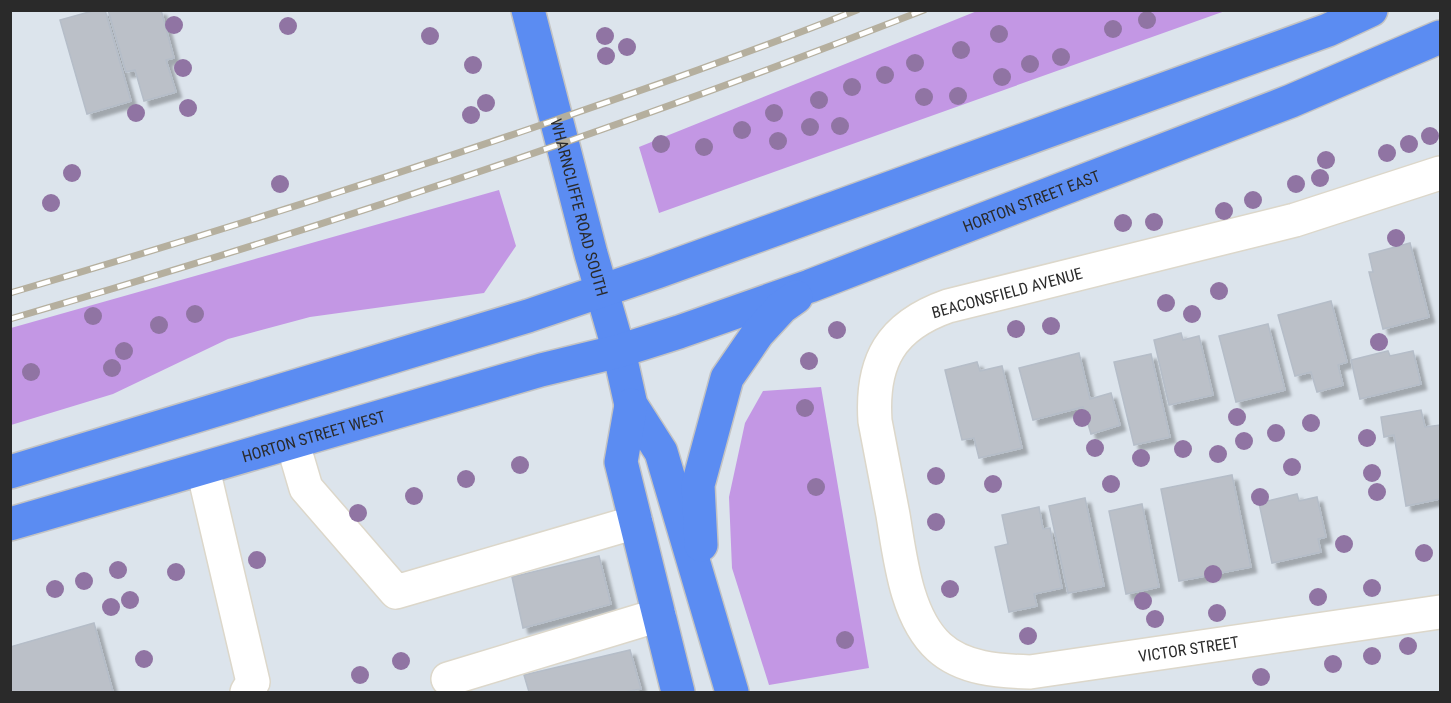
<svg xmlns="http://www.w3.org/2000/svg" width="1451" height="703" font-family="'Roboto Condensed',sans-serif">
	<defs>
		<filter id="shadow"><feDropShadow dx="5.5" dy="5.5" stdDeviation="1.5" flood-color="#0004"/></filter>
	</defs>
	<rect width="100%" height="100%" fill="#dce4ec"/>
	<path fill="#c397e4" d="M 977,11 L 1225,11 L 659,213 L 639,147 Z
		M 499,190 L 516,246 L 484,293 L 310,317 L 228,339 L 113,394 L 11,425 L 11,328 Z
		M 821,387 L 869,668 L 769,685 L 732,568 L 729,497 L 745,423 L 763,391 Z"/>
	<path fill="#bbc0c8" stroke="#b5bdc8" stroke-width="1.5" filter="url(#shadow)" d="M 96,10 L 105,10 L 131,101 L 87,114 L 60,20 Z
		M 108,10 L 161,10 L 174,58 L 166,60 L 176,92 L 144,101 L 135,70 L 126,72 Z
		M 1410,243 L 1429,317 L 1383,329 L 1369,272 L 1373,272 L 1369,254 Z
		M 1331,301 L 1347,362 L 1338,365 L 1343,385 L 1317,392 L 1311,372 L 1295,376 L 1278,315 Z
		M 1268,324 L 1285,390 L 1236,402 L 1219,336 Z
		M 1181,333 L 1183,340 L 1199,336 L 1213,395 L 1169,405 L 1154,340 Z
		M 1388,351 L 1390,356 L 1413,351 L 1421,384 L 1360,399 L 1351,360 Z
		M 1079,353 L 1090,399 L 1111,393 L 1120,425 L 1091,434 L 1083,407 L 1033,420 L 1019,368 Z
		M 1151,354 L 1170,437 L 1134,445 L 1114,362 Z
		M 977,362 L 980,371 L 1002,366 L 1022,448 L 979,458 L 974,438 L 962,440 L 945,370 Z
		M 1421,410 L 1425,427 L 1440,425 L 1440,499 L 1406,506 L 1394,435 L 1384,437 L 1381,417 Z
		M 1232,475 L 1251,567 L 1179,581 L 1161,489 Z
		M 1297,494 L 1299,501 L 1317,497 L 1326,537 L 1318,539 L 1321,552 L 1272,563 L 1259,503 Z
		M 1085,498 L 1104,586 L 1068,593 L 1049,506 Z
		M 1142,504 L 1159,587 L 1126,594 L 1109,511 Z
		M 1039,507 L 1043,529 L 1050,528 L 1062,588 L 1034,594 L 1037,606 L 1009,612 L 995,547 L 1008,544 L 1002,515 Z
		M 599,556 L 611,604 L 523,628 L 512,577 Z
		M 94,623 L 113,692 L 10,692 L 10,647 Z
		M 630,650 L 641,689 L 625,692 L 529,692 L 524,675 Z"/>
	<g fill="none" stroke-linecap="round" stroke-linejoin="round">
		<defs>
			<g id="minor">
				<path id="s1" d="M 1440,173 L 1295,220 L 948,306 C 891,326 871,361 875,421 C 881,452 887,484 893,515 C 900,557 906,617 939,647 C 963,669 999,671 1030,672 L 1440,612"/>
				<path d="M 293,444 L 306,488 L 396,592 L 636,522"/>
				<path d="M 203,469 L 253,682 L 247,692"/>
				<path d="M 448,679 L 659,615"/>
			</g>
			<g id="major">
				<path id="s2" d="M 528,10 L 591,254 L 619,351 L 631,405 L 661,452 L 732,692"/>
				<path d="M 631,405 L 621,462 L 678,692"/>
				<path d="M 10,472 L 528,316 L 657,272 L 1328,30 L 1371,10"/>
				<path id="s3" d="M 10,524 L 541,370 L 619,351 L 679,332 L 810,286 L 1291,101 L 1440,37"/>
				<path d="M 701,545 L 698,485 L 727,378 L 758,333 L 782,307 L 796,297"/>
			</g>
		</defs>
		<use href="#minor" stroke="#dcd7ca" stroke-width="36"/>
		<use href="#major" stroke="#c3c3c3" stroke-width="36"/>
		<use href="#minor" stroke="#fff" stroke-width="33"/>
		<use href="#major" stroke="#5b8cf2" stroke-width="33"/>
		<defs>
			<path id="rail" d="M 10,293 C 187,241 363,186 538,126 C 645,89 752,52 857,10
				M 10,319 C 319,229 625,127 924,10"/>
		</defs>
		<use href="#rail" stroke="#b5af9e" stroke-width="7"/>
		<use href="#rail" stroke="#fff" stroke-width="4.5" stroke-dasharray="14" stroke-linecap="butt"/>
	</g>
	<g fill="#9074a3">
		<circle cx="1147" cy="20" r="9"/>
		<circle cx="174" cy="25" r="9"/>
		<circle cx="288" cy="26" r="9"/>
		<circle cx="1113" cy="29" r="9"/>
		<circle cx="999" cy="34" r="9"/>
		<circle cx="430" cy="36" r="9"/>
		<circle cx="605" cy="36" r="9"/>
		<circle cx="627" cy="47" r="9"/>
		<circle cx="961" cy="50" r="9"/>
		<circle cx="606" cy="56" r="9"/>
		<circle cx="1061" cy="57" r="9"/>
		<circle cx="915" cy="63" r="9"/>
		<circle cx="1030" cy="64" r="9"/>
		<circle cx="473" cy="65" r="9"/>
		<circle cx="183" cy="68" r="9"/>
		<circle cx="885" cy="75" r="9"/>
		<circle cx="1002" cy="77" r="9"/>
		<circle cx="852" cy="87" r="9"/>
		<circle cx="958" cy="96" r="9"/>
		<circle cx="924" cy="97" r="9"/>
		<circle cx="819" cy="100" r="9"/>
		<circle cx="486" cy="103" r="9"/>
		<circle cx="188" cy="108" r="9"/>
		<circle cx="136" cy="113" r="9"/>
		<circle cx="774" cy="113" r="9"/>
		<circle cx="471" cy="115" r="9"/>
		<circle cx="840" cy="126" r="9"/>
		<circle cx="810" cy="127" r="9"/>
		<circle cx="742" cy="130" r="9"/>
		<circle cx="1430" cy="136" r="9"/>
		<circle cx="778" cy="141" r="9"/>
		<circle cx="661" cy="144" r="9"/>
		<circle cx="1409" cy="144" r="9"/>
		<circle cx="704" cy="147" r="9"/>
		<circle cx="1387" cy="153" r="9"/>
		<circle cx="1326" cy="160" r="9"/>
		<circle cx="72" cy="173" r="9"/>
		<circle cx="1320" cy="178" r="9"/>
		<circle cx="280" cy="184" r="9"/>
		<circle cx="1296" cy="184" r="9"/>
		<circle cx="1253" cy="200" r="9"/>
		<circle cx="51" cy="203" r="9"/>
		<circle cx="1224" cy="211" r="9"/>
		<circle cx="1154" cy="222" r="9"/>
		<circle cx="1123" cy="223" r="9"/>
		<circle cx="1396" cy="238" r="9"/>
		<circle cx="1219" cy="291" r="9"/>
		<circle cx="1166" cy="303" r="9"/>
		<circle cx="195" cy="314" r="9"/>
		<circle cx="1192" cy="314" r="9"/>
		<circle cx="93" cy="316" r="9"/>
		<circle cx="159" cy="325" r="9"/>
		<circle cx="1051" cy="326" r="9"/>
		<circle cx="1016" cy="329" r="9"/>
		<circle cx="837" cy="330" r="9"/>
		<circle cx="1379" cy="342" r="9"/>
		<circle cx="124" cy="351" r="9"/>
		<circle cx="809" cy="361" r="9"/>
		<circle cx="112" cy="368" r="9"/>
		<circle cx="31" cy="372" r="9"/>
		<circle cx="805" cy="408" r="9"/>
		<circle cx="1237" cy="417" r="9"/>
		<circle cx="1082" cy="418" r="9"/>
		<circle cx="1311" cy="423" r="9"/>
		<circle cx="1276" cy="433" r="9"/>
		<circle cx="1367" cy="438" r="9"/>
		<circle cx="1244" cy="441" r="9"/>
		<circle cx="1095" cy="448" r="9"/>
		<circle cx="1183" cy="449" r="9"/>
		<circle cx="1218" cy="454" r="9"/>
		<circle cx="1141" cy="458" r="9"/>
		<circle cx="520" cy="465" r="9"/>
		<circle cx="1292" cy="467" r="9"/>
		<circle cx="1372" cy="473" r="9"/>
		<circle cx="936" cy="476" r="9"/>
		<circle cx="466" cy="479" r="9"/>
		<circle cx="993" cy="484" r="9"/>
		<circle cx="1111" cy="484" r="9"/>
		<circle cx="816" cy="487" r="9"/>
		<circle cx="1377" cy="492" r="9"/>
		<circle cx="414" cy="496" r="9"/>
		<circle cx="1260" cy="497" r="9"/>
		<circle cx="358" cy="513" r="9"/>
		<circle cx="936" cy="522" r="9"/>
		<circle cx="1344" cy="544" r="9"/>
		<circle cx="1424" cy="553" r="9"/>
		<circle cx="257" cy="560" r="9"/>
		<circle cx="118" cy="570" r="9"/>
		<circle cx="176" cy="572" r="9"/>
		<circle cx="1213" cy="574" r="9"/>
		<circle cx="84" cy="581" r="9"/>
		<circle cx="1372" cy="588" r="9"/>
		<circle cx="55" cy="589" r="9"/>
		<circle cx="950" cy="589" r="9"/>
		<circle cx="1318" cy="597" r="9"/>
		<circle cx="130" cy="600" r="9"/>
		<circle cx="1143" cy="601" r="9"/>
		<circle cx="111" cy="607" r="9"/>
		<circle cx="1217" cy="613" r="9"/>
		<circle cx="1155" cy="619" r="9"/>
		<circle cx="1028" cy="636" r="9"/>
		<circle cx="845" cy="640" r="9"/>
		<circle cx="1408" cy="646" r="9"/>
		<circle cx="1372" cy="656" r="9"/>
		<circle cx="144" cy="659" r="9"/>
		<circle cx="401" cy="661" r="9"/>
		<circle cx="1333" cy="664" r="9"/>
		<circle cx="360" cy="675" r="9"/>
		<circle cx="1261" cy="677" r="9"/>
	</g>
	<g text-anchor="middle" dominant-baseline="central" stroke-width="5" stroke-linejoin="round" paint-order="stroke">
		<g font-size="16" fill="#2a2a2a" stroke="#fff">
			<text stroke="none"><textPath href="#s3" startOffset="1072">HORTON STREET EAST</textPath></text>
			<text stroke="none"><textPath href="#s2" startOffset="204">WHARNCLIFFE ROAD SOUTH</textPath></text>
			<text transform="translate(1007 293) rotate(-15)">BEACONSFIELD AVENUE</text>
			<text stroke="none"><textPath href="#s3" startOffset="316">HORTON STREET WEST</textPath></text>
			<text stroke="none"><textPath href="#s1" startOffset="1154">VICTOR STREET</textPath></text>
		</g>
	</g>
	<rect width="1451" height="703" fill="none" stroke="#2a2a2a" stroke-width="24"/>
</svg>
